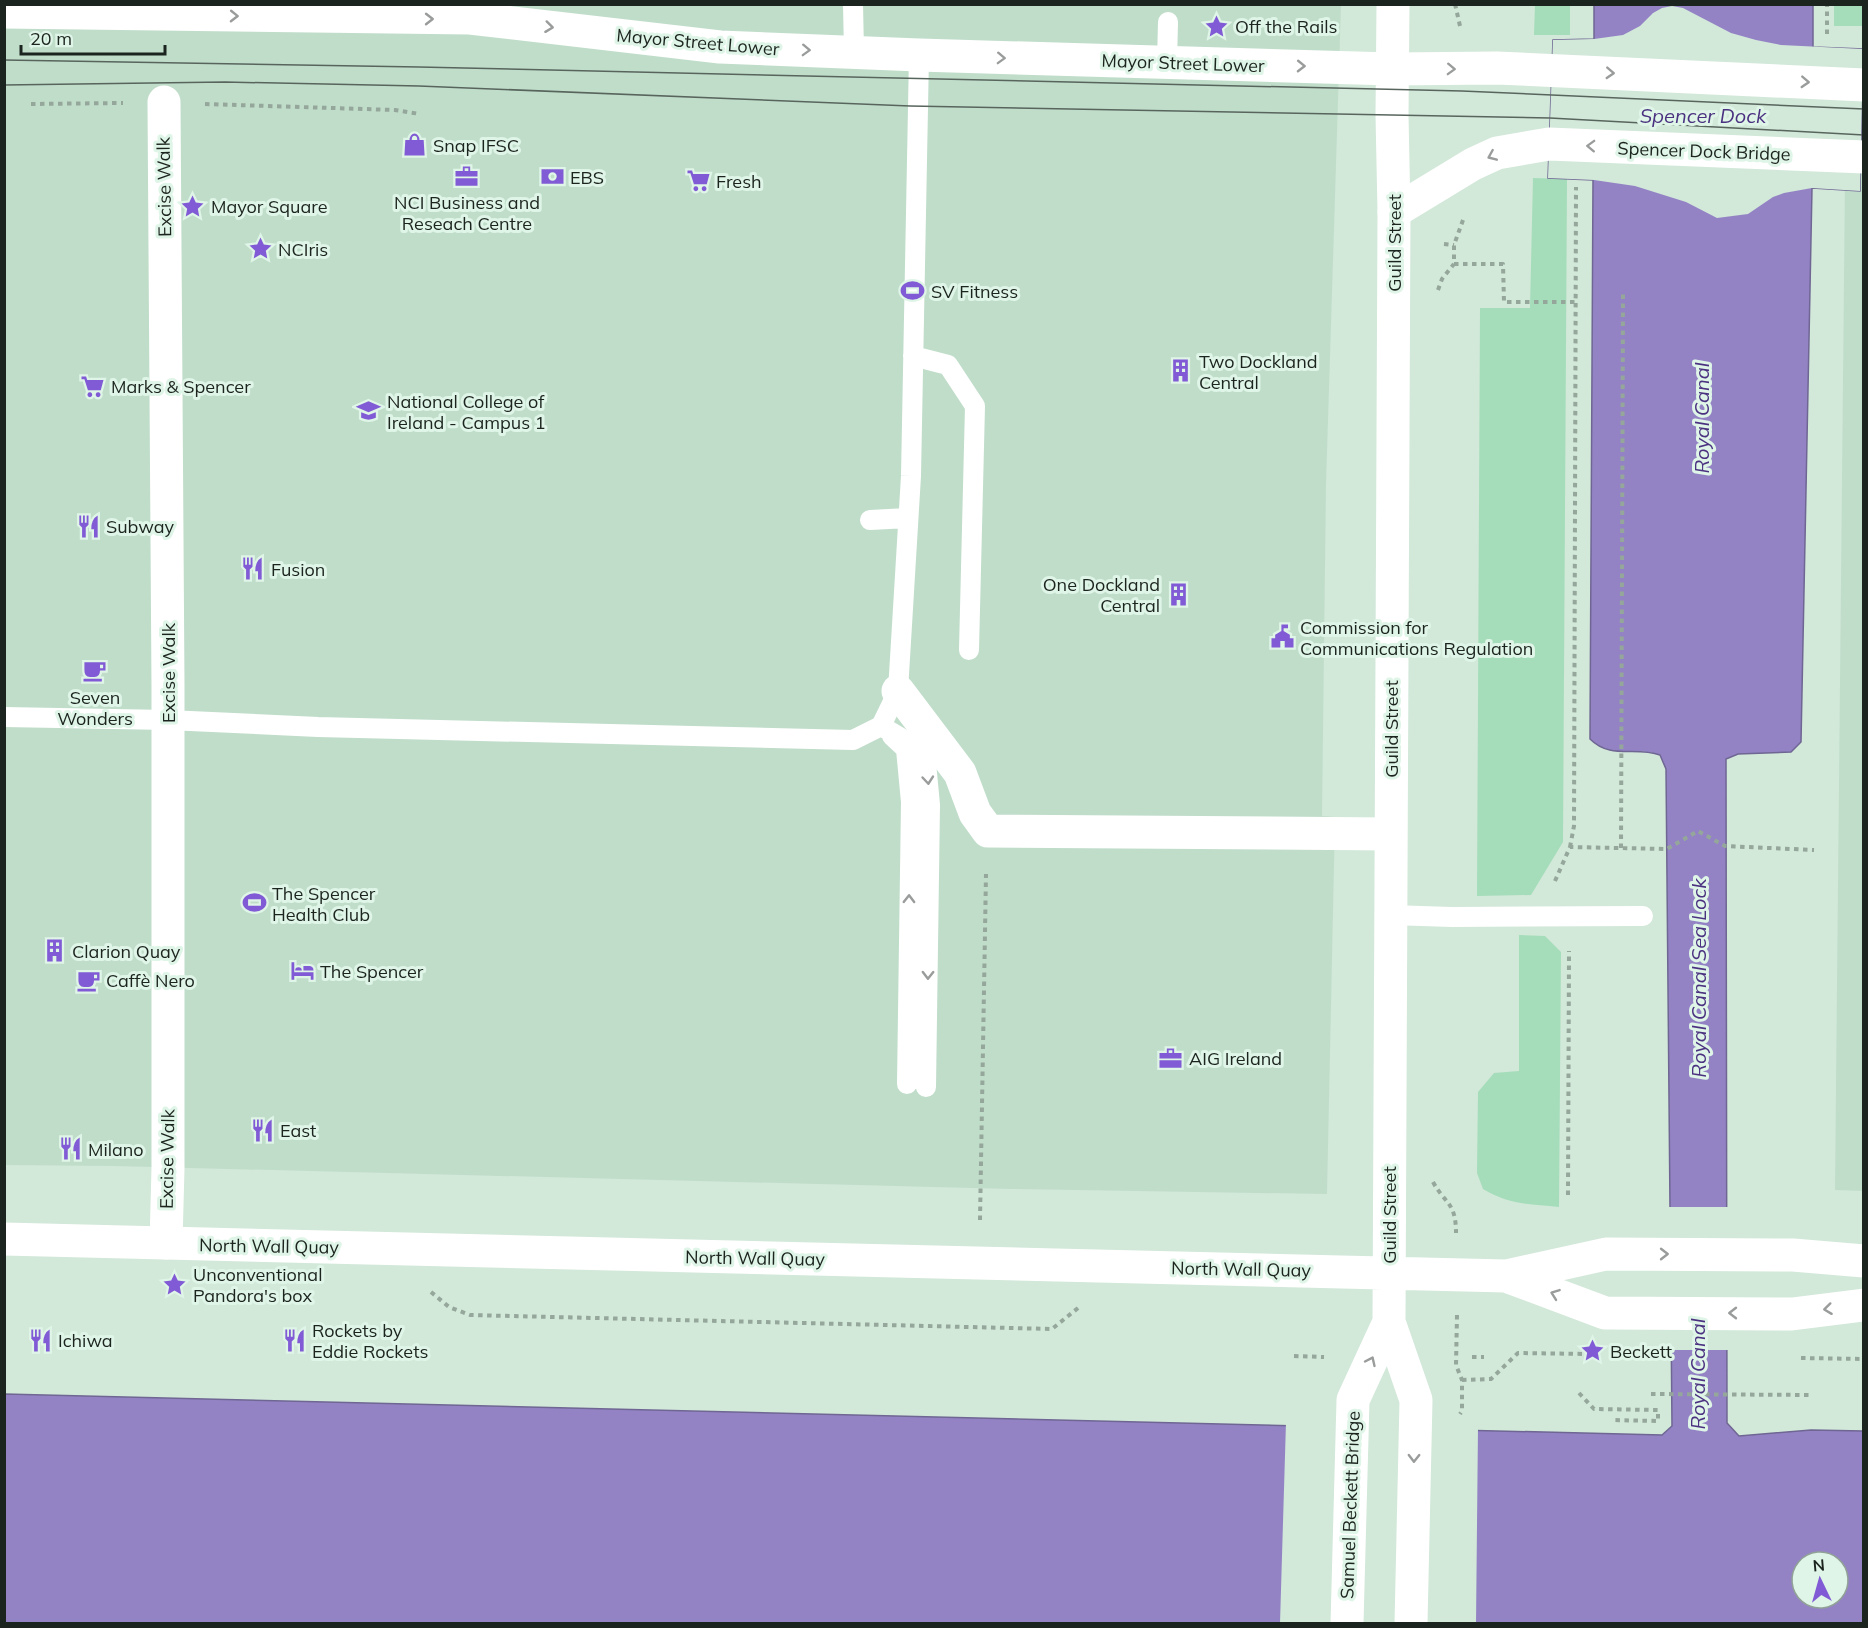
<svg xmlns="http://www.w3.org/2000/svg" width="1868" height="1628" font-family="Mulish,sans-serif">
	<rect width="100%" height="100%" fill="#d2e8d9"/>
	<path fill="#c0ddca" d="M 5,5 L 1341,5 L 1326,484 L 1322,816 L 1335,817 L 1327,1194 L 1011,1189 L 114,1166 L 5,1165 Z
		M 1849,58 L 1864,58 L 1864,1191 L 1835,1190 L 1845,177 Z"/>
	<path fill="#a5ddba" d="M 1535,5 L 1570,5 L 1570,35 L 1534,35 Z
		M 1834,5 L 1863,5 L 1863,26 L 1834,26 Z
		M 1533,178 L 1567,179 L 1563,842 L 1531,895 L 1477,896 L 1480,308 L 1530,308 Z
		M 1519,935 L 1545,936 L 1561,952 L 1559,1207 C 1529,1204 1510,1205 1483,1189 L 1477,1173 L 1478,1092 L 1494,1073 L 1519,1071 Z"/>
	<path fill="#9383c5" stroke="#6f6693" stroke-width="1.5" fill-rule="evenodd" d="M 1813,4 L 1813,47 L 1863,49 L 1860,191 L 1812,188 L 1801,742 L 1791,752 L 1738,754 L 1726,759 L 1727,1423 L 1739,1436 L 1811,1430 L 1863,1431 L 1863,1623 L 5,1624 L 5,1394 L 1662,1435 L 1672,1426 L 1666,769 L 1660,755 C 1635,746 1611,760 1590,739 L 1593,180 L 1548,178 L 1553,40 L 1594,39 L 1594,5 ZM 1802,1562 L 1838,1562 L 1838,1598 L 1802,1598 Z"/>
	<path fill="#d2e8d9" d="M 1672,6 L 1683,8 L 1731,33 L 1756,40 L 1781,45 L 1863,49 L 1860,191 L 1812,188 L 1784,193 L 1773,197 L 1748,214 L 1717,218 L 1686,202 L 1635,186 L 1594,180 L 1548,178 L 1553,40 L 1594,39 L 1623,35 L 1640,26 L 1653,13 L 1662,8 Z
		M 1667,1207 L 1728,1207 L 1730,1350 L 1668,1350 Z
		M 1286,1422 L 1478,1427 L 1476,1624 L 1280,1623 Z"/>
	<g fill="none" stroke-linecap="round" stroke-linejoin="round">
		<path stroke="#95a69a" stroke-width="4" stroke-dasharray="4.5 4.5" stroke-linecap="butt" d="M 1455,4 L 1460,26
			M 1827,34 L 1827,4
			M 31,104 L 123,103
			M 205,104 L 395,110 L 420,114
			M 1444,244 L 1454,245
			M 1454,264 L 1503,264 L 1504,302 L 1576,302
			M 1438,290 L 1442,279 L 1454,264 L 1454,245 L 1463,220
			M 1570,847 L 1574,826 L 1576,187
			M 1621,848 L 1623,293
			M 1555,881 L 1570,847 L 1667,849 L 1698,831 L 1725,846 L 1814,850
			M 1433,1182 C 1445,1204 1456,1202 1456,1233
			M 1568,1195 L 1569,951
			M 980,1220 L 986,874
			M 431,1292 L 449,1307 L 470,1315 L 1052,1329 L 1078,1308
			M 1457,1315 L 1456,1365 L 1462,1380 L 1462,1411 L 1460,1414
			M 1294,1356 L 1324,1357
			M 1472,1357 L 1484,1357
			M 1801,1358 L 1864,1359
			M 1462,1380 L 1491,1379 L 1518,1353 L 1590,1354
			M 1579,1393 L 1594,1409 L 1658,1410 L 1658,1421 L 1611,1420
			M 1651,1394 L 1811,1395"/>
		<path stroke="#fff" stroke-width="20" d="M 853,4 L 854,52
			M 1167,63 L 1168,22
			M 913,356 L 948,365 L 975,406 L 969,650
			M 870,520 L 908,518
			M 4,717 L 168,720 L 318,727 L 853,740 L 881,726 L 898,691 L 911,476 L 919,55
			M 881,726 L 925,752 L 930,805 L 926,1087
			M 892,736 L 906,749 L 911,802 L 907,1084
			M 1390,915 L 1452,917 L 1643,916"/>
		<path stroke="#fff" stroke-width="33" d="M 1392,69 L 1497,68 L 1864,85
			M 164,102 L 168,685 L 168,1168 L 166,1243
			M 1394,212 L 1473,164 L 1497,153 L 1549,144 L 1864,157
			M 898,691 L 960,773 L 975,813 L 988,831 L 1390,834"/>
		<path stroke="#fff" stroke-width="33" d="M 1393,4 L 1392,115 L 1394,212 L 1389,1322 L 1416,1400 L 1411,1624
			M 4,12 L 470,18 L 720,47 L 919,55 L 1392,69
			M 4,1239 L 1506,1276 L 1606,1254 L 1793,1255 L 1864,1261
			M 1506,1276 L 1605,1313 L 1792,1314 L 1864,1305
			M 1347,1624 L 1353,1400 L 1389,1322"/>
		<path stroke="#58655d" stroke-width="1.5" d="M 4,60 L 419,67 L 1462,91 L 1864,109
			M 4,85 L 225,82 L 419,86 L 910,106 L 1550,118 L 1864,135"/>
	</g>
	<defs><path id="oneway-chevron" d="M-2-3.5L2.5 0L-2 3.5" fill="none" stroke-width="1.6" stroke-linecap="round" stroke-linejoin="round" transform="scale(1.5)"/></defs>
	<g stroke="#999c9a">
		<use href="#oneway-chevron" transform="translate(234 16) rotate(1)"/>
		<use href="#oneway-chevron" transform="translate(429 19)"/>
		<use href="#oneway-chevron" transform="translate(549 27) rotate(7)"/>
		<use href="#oneway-chevron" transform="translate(806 50) rotate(2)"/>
		<use href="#oneway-chevron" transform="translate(1001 58) rotate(2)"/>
		<use href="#oneway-chevron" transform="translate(1301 66) rotate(1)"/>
		<use href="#oneway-chevron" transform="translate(1451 69) rotate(2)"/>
		<use href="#oneway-chevron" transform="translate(1610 73) rotate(3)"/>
		<use href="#oneway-chevron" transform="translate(1805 82) rotate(3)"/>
		<use href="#oneway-chevron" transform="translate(1591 146) rotate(-178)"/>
		<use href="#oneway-chevron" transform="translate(1492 156) rotate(157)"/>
		<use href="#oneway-chevron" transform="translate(928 780) rotate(85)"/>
		<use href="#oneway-chevron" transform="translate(909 899) rotate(-89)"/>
		<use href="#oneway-chevron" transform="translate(928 975) rotate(91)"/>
		<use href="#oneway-chevron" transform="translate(1664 1254)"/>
		<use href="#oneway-chevron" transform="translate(1555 1294) rotate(-160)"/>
		<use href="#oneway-chevron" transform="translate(1828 1309) rotate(173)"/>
		<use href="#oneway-chevron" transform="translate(1733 1313) rotate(-180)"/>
		<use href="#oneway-chevron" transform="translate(1371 1361) rotate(-65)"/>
		<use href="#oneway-chevron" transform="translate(1414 1458) rotate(91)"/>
	</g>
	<defs>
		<symbol id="sight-bare" viewBox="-9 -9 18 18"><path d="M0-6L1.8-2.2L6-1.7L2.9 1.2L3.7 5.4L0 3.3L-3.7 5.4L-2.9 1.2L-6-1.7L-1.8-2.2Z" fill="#815bd5" stroke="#dff5e7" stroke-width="2.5" paint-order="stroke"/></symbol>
		<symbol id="shop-bare" viewBox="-9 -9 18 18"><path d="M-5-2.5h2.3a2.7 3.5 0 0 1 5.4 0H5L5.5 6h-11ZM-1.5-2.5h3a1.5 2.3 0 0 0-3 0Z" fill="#815bd5" stroke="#dff5e7" stroke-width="2.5" paint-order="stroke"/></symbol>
		<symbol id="office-bare" viewBox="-9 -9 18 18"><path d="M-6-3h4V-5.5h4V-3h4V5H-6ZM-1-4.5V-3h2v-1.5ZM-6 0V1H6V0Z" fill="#815bd5" stroke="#dff5e7" stroke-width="2.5" paint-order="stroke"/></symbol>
		<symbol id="bank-bare" viewBox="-9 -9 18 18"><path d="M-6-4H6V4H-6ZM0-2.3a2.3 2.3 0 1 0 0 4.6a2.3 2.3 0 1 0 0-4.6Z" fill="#815bd5" stroke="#dff5e7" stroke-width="2.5" paint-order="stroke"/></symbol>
		<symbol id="supermarket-bare" viewBox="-9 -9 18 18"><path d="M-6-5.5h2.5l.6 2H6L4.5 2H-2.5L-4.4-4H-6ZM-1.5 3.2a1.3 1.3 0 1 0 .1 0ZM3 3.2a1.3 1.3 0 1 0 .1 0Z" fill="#815bd5" stroke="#dff5e7" stroke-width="2.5" paint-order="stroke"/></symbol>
		<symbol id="stadium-bare" viewBox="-9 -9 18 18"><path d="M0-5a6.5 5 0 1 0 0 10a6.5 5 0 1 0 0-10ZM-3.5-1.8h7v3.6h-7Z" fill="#815bd5" stroke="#dff5e7" stroke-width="2.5" paint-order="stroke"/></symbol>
		<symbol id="building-bare" viewBox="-9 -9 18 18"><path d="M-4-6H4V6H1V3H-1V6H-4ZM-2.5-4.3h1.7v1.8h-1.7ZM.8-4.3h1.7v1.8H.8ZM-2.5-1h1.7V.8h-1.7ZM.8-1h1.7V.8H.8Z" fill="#815bd5" stroke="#dff5e7" stroke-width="2.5" paint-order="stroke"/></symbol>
		<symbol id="university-bare" viewBox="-9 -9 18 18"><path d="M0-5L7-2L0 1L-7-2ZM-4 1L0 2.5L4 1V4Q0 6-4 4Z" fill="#815bd5" stroke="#dff5e7" stroke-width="2.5" paint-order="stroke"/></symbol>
		<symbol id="restaurant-bare" viewBox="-9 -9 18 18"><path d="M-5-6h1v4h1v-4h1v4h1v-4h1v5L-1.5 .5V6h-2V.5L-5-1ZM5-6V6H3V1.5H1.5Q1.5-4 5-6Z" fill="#815bd5" stroke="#dff5e7" stroke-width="2.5" paint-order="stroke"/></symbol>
		<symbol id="civic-bare" viewBox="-9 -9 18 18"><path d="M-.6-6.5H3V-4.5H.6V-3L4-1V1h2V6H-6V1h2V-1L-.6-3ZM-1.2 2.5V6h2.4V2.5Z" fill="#815bd5" stroke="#dff5e7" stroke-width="2.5" paint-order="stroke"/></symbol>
		<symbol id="cafe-bare" viewBox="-9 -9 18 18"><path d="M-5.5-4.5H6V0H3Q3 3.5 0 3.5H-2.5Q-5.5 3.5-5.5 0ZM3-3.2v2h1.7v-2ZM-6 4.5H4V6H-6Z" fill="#815bd5" stroke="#dff5e7" stroke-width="2.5" paint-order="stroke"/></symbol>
		<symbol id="hotel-bare" viewBox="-9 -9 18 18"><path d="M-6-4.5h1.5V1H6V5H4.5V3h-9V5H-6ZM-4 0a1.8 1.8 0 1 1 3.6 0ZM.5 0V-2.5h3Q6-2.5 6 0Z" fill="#815bd5" stroke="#dff5e7" stroke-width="2.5" paint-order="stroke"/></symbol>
	</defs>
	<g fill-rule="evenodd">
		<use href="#sight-bare" x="1200" y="10" width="33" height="33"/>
		<use href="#shop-bare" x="398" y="128" width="33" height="33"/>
		<use href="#office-bare" x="450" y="160" width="33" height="33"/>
		<use href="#bank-bare" x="536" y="160" width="33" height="33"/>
		<use href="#supermarket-bare" x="682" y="164" width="33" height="33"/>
		<use href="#sight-bare" x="176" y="190" width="33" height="33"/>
		<use href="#sight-bare" x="244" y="232" width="33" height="33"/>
		<use href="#stadium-bare" x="896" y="274" width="33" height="33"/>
		<use href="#building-bare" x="1164" y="354" width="33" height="33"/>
		<use href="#supermarket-bare" x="76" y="370" width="33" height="33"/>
		<use href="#university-bare" x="352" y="394" width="33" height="33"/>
		<use href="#restaurant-bare" x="72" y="510" width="33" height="33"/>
		<use href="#restaurant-bare" x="236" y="552" width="33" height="33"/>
		<use href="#building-bare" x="1162" y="578" width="33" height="33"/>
		<use href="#civic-bare" x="1266" y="620" width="33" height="33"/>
		<use href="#cafe-bare" x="78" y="654" width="33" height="33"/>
		<use href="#stadium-bare" x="238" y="886" width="33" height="33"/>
		<use href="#building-bare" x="38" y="934" width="33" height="33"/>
		<use href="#hotel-bare" x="286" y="954" width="33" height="33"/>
		<use href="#cafe-bare" x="72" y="964" width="33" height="33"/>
		<use href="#office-bare" x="1154" y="1042" width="33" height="33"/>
		<use href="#restaurant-bare" x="246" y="1114" width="33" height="33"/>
		<use href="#restaurant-bare" x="54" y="1132" width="33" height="33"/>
		<use href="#sight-bare" x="158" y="1268" width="33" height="33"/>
		<use href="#restaurant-bare" x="24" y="1324" width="33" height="33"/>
		<use href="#restaurant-bare" x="278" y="1324" width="33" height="33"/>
		<use href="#sight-bare" x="1576" y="1334" width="33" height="33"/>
	</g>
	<g text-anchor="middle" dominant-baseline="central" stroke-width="6" stroke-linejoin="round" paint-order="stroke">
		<g font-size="18" fill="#1c241f" stroke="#dff5e7" text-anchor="start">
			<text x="1235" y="26">Off the Rails</text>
			<text x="433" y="145">Snap IFSC</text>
			<text x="570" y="177">EBS</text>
			<text x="716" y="181">Fresh</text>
			<text x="467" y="202" text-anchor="middle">NCI Business and<tspan x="467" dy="21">Reseach Centre</tspan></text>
			<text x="211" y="206">Mayor Square</text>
			<text x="278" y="249">NCIris</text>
			<text x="931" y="291">SV Fitness</text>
			<text x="1199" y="361">Two Dockland<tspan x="1199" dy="21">Central</tspan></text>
			<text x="111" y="386">Marks &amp; Spencer</text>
			<text x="387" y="401">National College of<tspan x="387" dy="21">Ireland - Campus 1</tspan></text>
			<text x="106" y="526">Subway</text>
			<text x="271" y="569">Fusion</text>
			<text x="1160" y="584" text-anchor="end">One Dockland<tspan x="1160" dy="21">Central</tspan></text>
			<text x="1300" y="627">Commission for<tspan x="1300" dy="21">Communications Regulation</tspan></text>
			<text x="95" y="697" text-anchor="middle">Seven<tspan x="95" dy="21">Wonders</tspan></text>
			<text x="272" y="893">The Spencer<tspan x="272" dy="21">Health Club</tspan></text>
			<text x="72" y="951">Clarion Quay</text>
			<text x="320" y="971">The Spencer</text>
			<text x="106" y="980">Caffè Nero</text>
			<text x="1189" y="1058">AIG Ireland</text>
			<text x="280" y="1130">East</text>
			<text x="88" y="1149">Milano</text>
			<text x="193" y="1274">Unconventional<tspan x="193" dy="21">Pandora's box</tspan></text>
			<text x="312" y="1330">Rockets by<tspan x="312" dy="21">Eddie Rockets</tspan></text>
			<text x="58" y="1340">Ichiwa</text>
			<text x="1610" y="1351">Beckett</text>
		</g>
		<g font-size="18" fill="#1c241f" stroke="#dff5e7">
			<text transform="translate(698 42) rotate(5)">Mayor Street Lower</text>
			<text transform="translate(1183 63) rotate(2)">Mayor Street Lower</text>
			<text transform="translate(1704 151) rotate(2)">Spencer Dock Bridge</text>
			<text transform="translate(164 187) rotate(-91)">Excise Walk</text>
			<text transform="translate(1394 243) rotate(-90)">Guild Street</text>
			<text transform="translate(168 673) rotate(-90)">Excise Walk</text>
			<text transform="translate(1391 729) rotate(-90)">Guild Street</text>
			<text transform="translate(167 1159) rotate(-89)">Excise Walk</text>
			<text transform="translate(1389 1215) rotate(-90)">Guild Street</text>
			<text transform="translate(269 1246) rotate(1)">North Wall Quay</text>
			<text transform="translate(755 1258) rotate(1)">North Wall Quay</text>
			<text transform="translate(1241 1269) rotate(1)">North Wall Quay</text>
			<text transform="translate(1350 1505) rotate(-88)">Samuel Beckett Bridge</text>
		</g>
		<g font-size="20" font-style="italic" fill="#4b3281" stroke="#dff5e7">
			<text x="1703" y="115">Spencer Dock</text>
			<text transform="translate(1701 418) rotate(-90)">Royal Canal</text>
			<text transform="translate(1698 978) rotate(-90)">Royal Canal Sea Lock</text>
			<text transform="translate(1697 1374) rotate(-90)">Royal Canal</text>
		</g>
	</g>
	<rect width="1868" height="1628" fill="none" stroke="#1c241f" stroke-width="12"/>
	<g transform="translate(1820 1580) rotate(355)"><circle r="28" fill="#dff5e7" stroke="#91a197" stroke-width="1.5"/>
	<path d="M0-4.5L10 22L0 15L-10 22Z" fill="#815bd5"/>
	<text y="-9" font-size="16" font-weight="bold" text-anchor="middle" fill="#1c241f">N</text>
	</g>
	<path d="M21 45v9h144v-9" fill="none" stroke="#1c241f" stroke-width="3"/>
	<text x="30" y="45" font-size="18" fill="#1c241f" stroke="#dff5e7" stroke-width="4.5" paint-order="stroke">20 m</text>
</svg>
